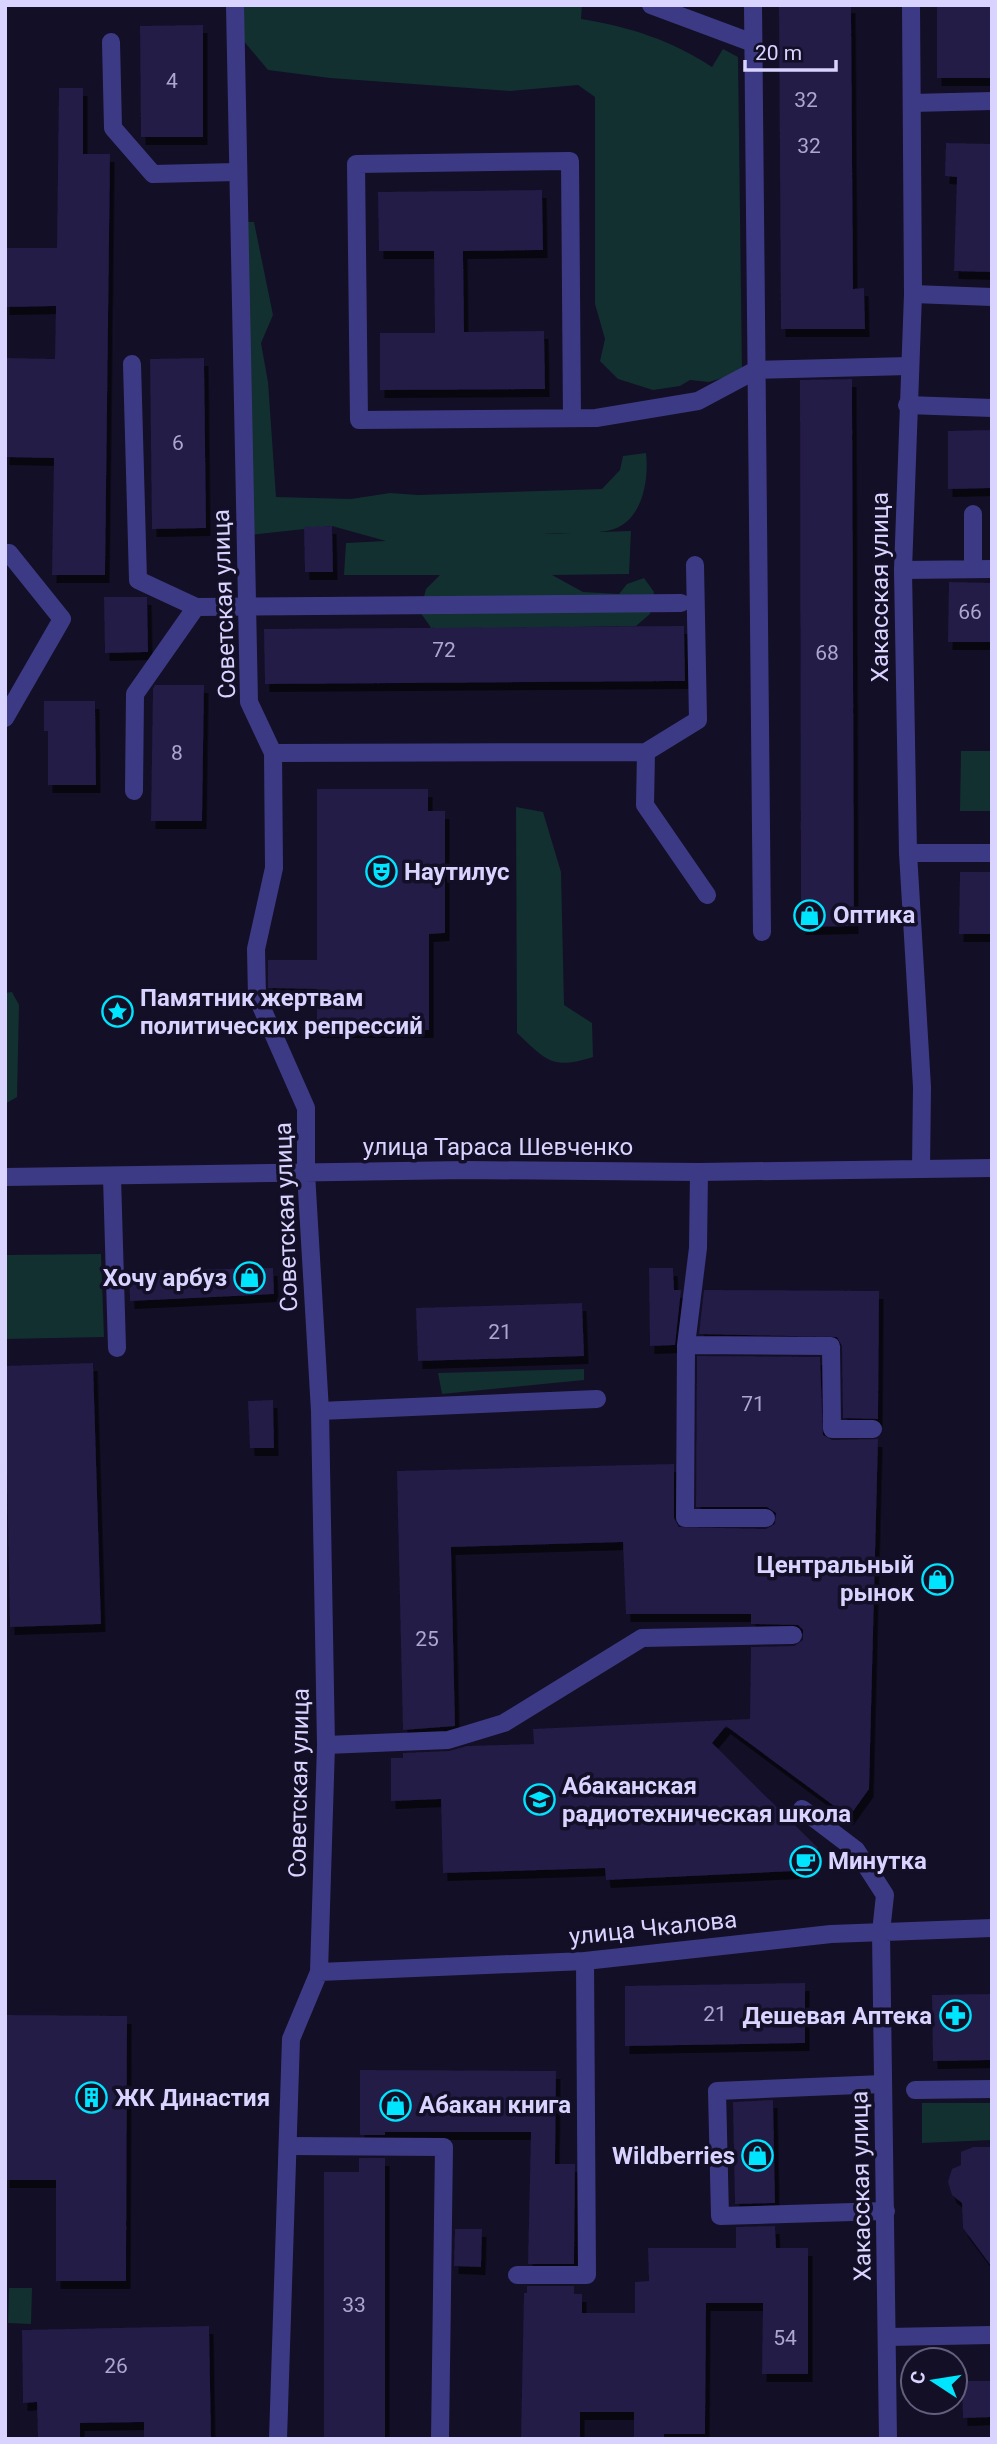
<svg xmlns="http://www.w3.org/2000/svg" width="997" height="2444" font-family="Roboto,sans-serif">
	<defs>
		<filter id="shadow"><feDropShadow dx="4.5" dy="8" stdDeviation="0" flood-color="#0009"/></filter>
	</defs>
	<rect width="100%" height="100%" fill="#130f26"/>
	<path fill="#12302f" d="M 238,5 L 582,5 L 581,19 C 630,27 671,40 712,67 L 723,49 L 738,57 L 742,372 L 709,382 L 690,380 L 680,386 L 653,390 L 618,379 L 600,361 L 605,339 L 595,304 L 595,97 L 578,85 L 510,91 L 330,78 L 268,70 L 242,39 Z
		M 243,222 L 254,222 L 273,315 L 261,343 L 268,382 L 276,497 L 351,499 L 390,493 L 418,495 L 602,489 L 620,470 L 623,456 L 646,453 C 649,479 643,519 614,529 C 593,536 565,531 543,534 L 631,531 L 629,574 L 552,575 L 583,592 L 619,594 L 627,584 L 644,578 L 654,592 L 650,614 L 636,626 L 432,629 L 420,612 L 426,589 L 440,575 L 344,575 L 346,543 L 386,541 L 332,526 L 250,535 Z
		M 961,751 L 992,751 L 992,811 L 960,811 Z
		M 516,807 L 543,812 L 561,872 L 564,1005 L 592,1023 L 593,1057 C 552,1070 547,1061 517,1033 Z
		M 12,992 L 19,1005 L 17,1097 L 5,1104 L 5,993 Z
		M 101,1254 L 104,1337 L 5,1339 L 5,1255 Z
		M 584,1369 L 584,1380 L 442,1394 L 438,1373 Z
		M 922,2103 L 992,2103 L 992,2140 L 922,2143 Z
		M 9,2288 L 32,2288 L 31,2324 L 8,2323 Z"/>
	<path fill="#241b47" filter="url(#shadow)" d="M 779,5 L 851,5 L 853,289 L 864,288 L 865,329 L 781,329 Z
		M 937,5 L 992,5 L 992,78 L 937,78 Z
		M 203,25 L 203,137 L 141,137 L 140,26 Z
		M 59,88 L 83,88 L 83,154 L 110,154 L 105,575 L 52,575 L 54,458 L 5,457 L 7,358 L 55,359 L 56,306 L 5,307 L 5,248 L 57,248 Z
		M 946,143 L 992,144 L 992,272 L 954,271 L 957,177 L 945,176 Z
		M 542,190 L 543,250 L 463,251 L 464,332 L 544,331 L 545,389 L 380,390 L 380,333 L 435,333 L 434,251 L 379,251 L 378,192 Z
		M 204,358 L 206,528 L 152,529 L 150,359 Z
		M 852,379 L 854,926 L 801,927 L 800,380 Z
		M 992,430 L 992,488 L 948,489 L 948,431 Z
		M 332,526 L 333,572 L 305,572 L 304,527 Z
		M 949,582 L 992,583 L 992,642 L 948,642 Z
		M 104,597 L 147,597 L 148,652 L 105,653 Z
		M 684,626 L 685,681 L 265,684 L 264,629 Z
		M 155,685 L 204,685 L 202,821 L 151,821 L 153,689 Z
		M 44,701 L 95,701 L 96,785 L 48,785 L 48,731 L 44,731 Z
		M 317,789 L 428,789 L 428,811 L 445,811 L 445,933 L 429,934 L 429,1030 L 317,1030 L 317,989 L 268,988 L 268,960 L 317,960 Z
		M 960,872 L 992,872 L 992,934 L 959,934 Z
		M 273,1268 L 274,1294 L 130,1301 L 129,1271 Z
		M 649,1268 L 673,1268 L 674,1290 L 681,1290 L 675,1345 L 650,1346 Z
		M 704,1290 L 879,1291 L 878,1419 L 843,1418 L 842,1346 L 837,1337 L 699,1334 Z
		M 582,1303 L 584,1356 L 418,1361 L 416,1308 Z
		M 697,1356 L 820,1357 L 823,1435 L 832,1440 L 878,1439 L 869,1789 L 849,1817 L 726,1726 L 712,1743 L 818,1848 L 795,1871 L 606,1880 L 605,1868 L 443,1873 L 441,1799 L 391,1801 L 391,1758 L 403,1758 L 403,1753 L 449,1751 L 467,1746 L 534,1744 L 533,1729 L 750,1719 L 751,1647 L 794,1646 L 803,1640 L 803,1630 L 798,1625 L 751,1624 L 751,1614 L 626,1614 L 623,1542 L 451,1547 L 455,1726 L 403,1730 L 397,1471 L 674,1464 L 674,1518 L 679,1527 L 766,1529 L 775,1524 L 776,1513 L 767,1507 L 696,1507 Z
		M 93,1363 L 101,1624 L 10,1627 L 5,1366 Z
		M 273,1400 L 274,1448 L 250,1448 L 248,1401 Z
		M 805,1983 L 805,2043 L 625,2046 L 625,1986 Z
		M 992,1994 L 992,2060 L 933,2061 L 932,1995 Z
		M 5,2015 L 127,2016 L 126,2281 L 56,2281 L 56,2180 L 5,2180 Z
		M 360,2070 L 556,2071 L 555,2164 L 575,2164 L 574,2264 L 528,2264 L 531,2132 L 385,2132 L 385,2135 L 360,2135 Z
		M 773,2100 L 775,2203 L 735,2204 L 733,2102 Z
		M 973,2147 L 992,2147 L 992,2267 L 963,2228 L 962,2203 L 952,2195 L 948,2182 L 952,2169 L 961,2165 L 961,2152 Z
		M 359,2158 L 385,2158 L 385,2439 L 324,2439 L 324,2172 L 359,2172 Z
		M 775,2226 L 776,2248 L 808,2248 L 808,2374 L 762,2374 L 763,2303 L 706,2303 L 705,2434 L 664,2434 L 664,2439 L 634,2439 L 634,2412 L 580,2412 L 580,2439 L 521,2439 L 524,2293 L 527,2293 L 527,2286 L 574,2286 L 574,2294 L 582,2294 L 582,2313 L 635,2313 L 635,2282 L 649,2281 L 648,2248 L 736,2248 L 736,2227 Z
		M 455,2229 L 482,2229 L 481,2267 L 454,2266 Z
		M 209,2326 L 211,2439 L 144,2439 L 144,2422 L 80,2423 L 80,2439 L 38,2439 L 37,2402 L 23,2403 L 22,2330 Z
		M 962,2381 L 992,2381 L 992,2417 L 963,2418 Z"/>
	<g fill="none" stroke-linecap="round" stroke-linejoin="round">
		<path stroke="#3d3a85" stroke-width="18" d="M 651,5 L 753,43
			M 753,5 L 762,932
			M 111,42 L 113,128 L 153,174 L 236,172
			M 912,103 L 992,101
			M 913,294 L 992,297
			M 132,364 L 138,580 L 196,607 L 681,603
			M 907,405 L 992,408
			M 572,418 L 570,161 L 356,164 L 359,420 L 596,418 L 698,401 L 756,370 L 909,366
			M 973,514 L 973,569
			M 5,553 L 9,553 L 62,619 L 5,718
			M 903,570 L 992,569
			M 646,752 L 645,805 L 707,895
			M 273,753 L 646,752 L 698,720 L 695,565
			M 134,791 L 135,694 L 196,607
			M 908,853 L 992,853
			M 699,1172 L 698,1248 L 686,1345 L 685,1518 L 766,1518
			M 112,1177 L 117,1348
			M 686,1345 L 831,1346 L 832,1429 L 873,1429
			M 320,1411 L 597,1399
			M 326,1745 L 448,1740 L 504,1723 L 642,1638 L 793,1635
			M 802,1809 L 856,1850 L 885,1895 L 881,1932
			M 883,2084 L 717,2091 L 720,2216 L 886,2211
			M 915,2090 L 992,2089
			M 288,2146 L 444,2147 L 440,2439
			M 517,2275 L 587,2275 L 585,1961
			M 888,2337 L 992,2335"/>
		<path stroke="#3d3a85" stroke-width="18" d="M 235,5 L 249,702 L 273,753 L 274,868 L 256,949 L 257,997 L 306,1108 L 306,1173 L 320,1411 L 326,1745 L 319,1972 L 291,2039 L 278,2439
			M 911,5 L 913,294 L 903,570 L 908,853 L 922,1087 L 921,1169
			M 5,1177 L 466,1170 L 699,1172 L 992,1168
			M 881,1932 L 888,2439
			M 319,1972 L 585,1961 L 831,1934 L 992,1928"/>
	</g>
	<defs>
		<symbol id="theatre-ring" viewBox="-11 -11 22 22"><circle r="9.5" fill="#130f26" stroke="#00e5ff" stroke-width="1.5"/><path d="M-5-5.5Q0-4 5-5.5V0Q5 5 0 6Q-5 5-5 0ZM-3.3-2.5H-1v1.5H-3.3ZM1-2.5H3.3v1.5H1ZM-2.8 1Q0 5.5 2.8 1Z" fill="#00e5ff"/></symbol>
		<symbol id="shop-ring" viewBox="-11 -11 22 22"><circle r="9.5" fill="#130f26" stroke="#00e5ff" stroke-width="1.5"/><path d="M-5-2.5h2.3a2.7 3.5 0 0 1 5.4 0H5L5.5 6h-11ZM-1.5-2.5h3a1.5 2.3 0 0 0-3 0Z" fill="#00e5ff"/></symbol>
		<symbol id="sight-ring" viewBox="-11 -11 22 22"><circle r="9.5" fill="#130f26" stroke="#00e5ff" stroke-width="1.5"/><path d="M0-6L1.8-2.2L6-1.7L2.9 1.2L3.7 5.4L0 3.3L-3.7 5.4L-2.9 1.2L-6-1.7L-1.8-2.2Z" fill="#00e5ff"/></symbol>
		<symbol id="school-ring" viewBox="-11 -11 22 22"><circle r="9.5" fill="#130f26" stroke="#00e5ff" stroke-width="1.5"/><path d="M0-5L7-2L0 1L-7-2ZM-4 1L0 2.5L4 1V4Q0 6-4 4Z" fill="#00e5ff"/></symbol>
		<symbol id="cafe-ring" viewBox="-11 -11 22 22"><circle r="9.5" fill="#130f26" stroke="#00e5ff" stroke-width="1.5"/><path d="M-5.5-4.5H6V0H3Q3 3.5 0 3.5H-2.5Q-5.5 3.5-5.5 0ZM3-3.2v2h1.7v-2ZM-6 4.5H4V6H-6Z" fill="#00e5ff"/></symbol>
		<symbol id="pharmacy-ring" viewBox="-11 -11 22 22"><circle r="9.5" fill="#130f26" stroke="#00e5ff" stroke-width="1.5"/><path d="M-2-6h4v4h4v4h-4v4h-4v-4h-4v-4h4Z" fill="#00e5ff"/></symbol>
		<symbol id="building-ring" viewBox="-11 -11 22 22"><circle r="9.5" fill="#130f26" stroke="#00e5ff" stroke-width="1.5"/><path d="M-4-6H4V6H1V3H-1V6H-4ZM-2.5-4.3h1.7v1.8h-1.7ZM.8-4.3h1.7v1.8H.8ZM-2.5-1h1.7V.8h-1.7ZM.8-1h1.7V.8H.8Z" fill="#00e5ff"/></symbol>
	</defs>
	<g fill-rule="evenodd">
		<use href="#theatre-ring" x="364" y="854" width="35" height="35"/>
		<use href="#shop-ring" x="792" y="898" width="35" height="35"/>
		<use href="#sight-ring" x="100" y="994" width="35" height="35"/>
		<use href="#shop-ring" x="232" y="1260" width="35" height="35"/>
		<use href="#shop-ring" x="920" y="1562" width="35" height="35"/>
		<use href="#school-ring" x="522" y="1782" width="35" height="35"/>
		<use href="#cafe-ring" x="788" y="1844" width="35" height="35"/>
		<use href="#pharmacy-ring" x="938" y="1998" width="35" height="35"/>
		<use href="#building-ring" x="74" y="2080" width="35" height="35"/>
		<use href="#shop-ring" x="378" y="2088" width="35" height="35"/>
		<use href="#shop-ring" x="740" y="2138" width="35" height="35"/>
	</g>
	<g text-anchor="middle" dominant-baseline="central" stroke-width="7" stroke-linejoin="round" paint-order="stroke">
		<g font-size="21" fill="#aca6d1">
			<text x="172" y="81">4</text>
			<text x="806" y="100">32</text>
			<text x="809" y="146">32</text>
			<text x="178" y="443">6</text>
			<text x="970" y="612">66</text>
			<text x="444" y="650">72</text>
			<text x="827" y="653">68</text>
			<text x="177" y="753">8</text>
			<text x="500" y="1332">21</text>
			<text x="753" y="1404">71</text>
			<text x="427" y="1639">25</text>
			<text x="715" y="2014">21</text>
			<text x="354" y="2305">33</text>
			<text x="785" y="2338">54</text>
			<text x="116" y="2366">26</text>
		</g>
		<g font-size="24" fill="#d9d4ff" stroke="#130f26">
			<text transform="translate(880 587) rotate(-90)">Хакасская улица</text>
			<text transform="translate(224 604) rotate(-92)">Советская улица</text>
			<text x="498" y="1147">улица Тараса Шевченко</text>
			<text transform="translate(286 1217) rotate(-92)">Советская улица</text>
			<text transform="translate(299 1783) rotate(-89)">Советская улица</text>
			<text transform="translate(653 1928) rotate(-6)">улица Чкалова</text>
			<text transform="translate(861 2186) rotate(-91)">Хакасская улица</text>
		</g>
		<g font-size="24" font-weight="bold" fill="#d9d4ff" stroke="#130f26" text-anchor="start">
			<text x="404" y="872">Наутилус</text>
			<text x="833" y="915">Оптика</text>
			<text x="140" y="998">Памятник жертвам<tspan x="140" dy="28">политических репрессий</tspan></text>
			<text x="227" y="1278" text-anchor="end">Хочу арбуз</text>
			<text x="914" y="1565" text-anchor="end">Центральный<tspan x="914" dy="28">рынок</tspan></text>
			<text x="562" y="1786">Абаканская<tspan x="562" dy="28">радиотехническая школа</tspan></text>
			<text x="828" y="1861">Минутка</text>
			<text x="932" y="2016" text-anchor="end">Дешевая Аптека</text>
			<text x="115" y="2098">ЖК Династия</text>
			<text x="419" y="2105">Абакан книга</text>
			<text x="735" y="2156" text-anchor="end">Wildberries</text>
		</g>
	</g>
	<rect width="997" height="2444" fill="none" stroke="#d9d4ff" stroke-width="14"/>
	<g transform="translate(934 2381) rotate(282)"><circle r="33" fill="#130f26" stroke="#625e7d" stroke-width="2"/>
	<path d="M0-5L12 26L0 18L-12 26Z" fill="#00e5ff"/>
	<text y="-10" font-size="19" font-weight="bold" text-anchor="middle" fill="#d9d4ff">С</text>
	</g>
	<path d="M745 60v10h91v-10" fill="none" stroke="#d9d4ff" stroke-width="3.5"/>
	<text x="755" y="60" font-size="21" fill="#d9d4ff" stroke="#130f26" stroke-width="5" paint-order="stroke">20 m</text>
</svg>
